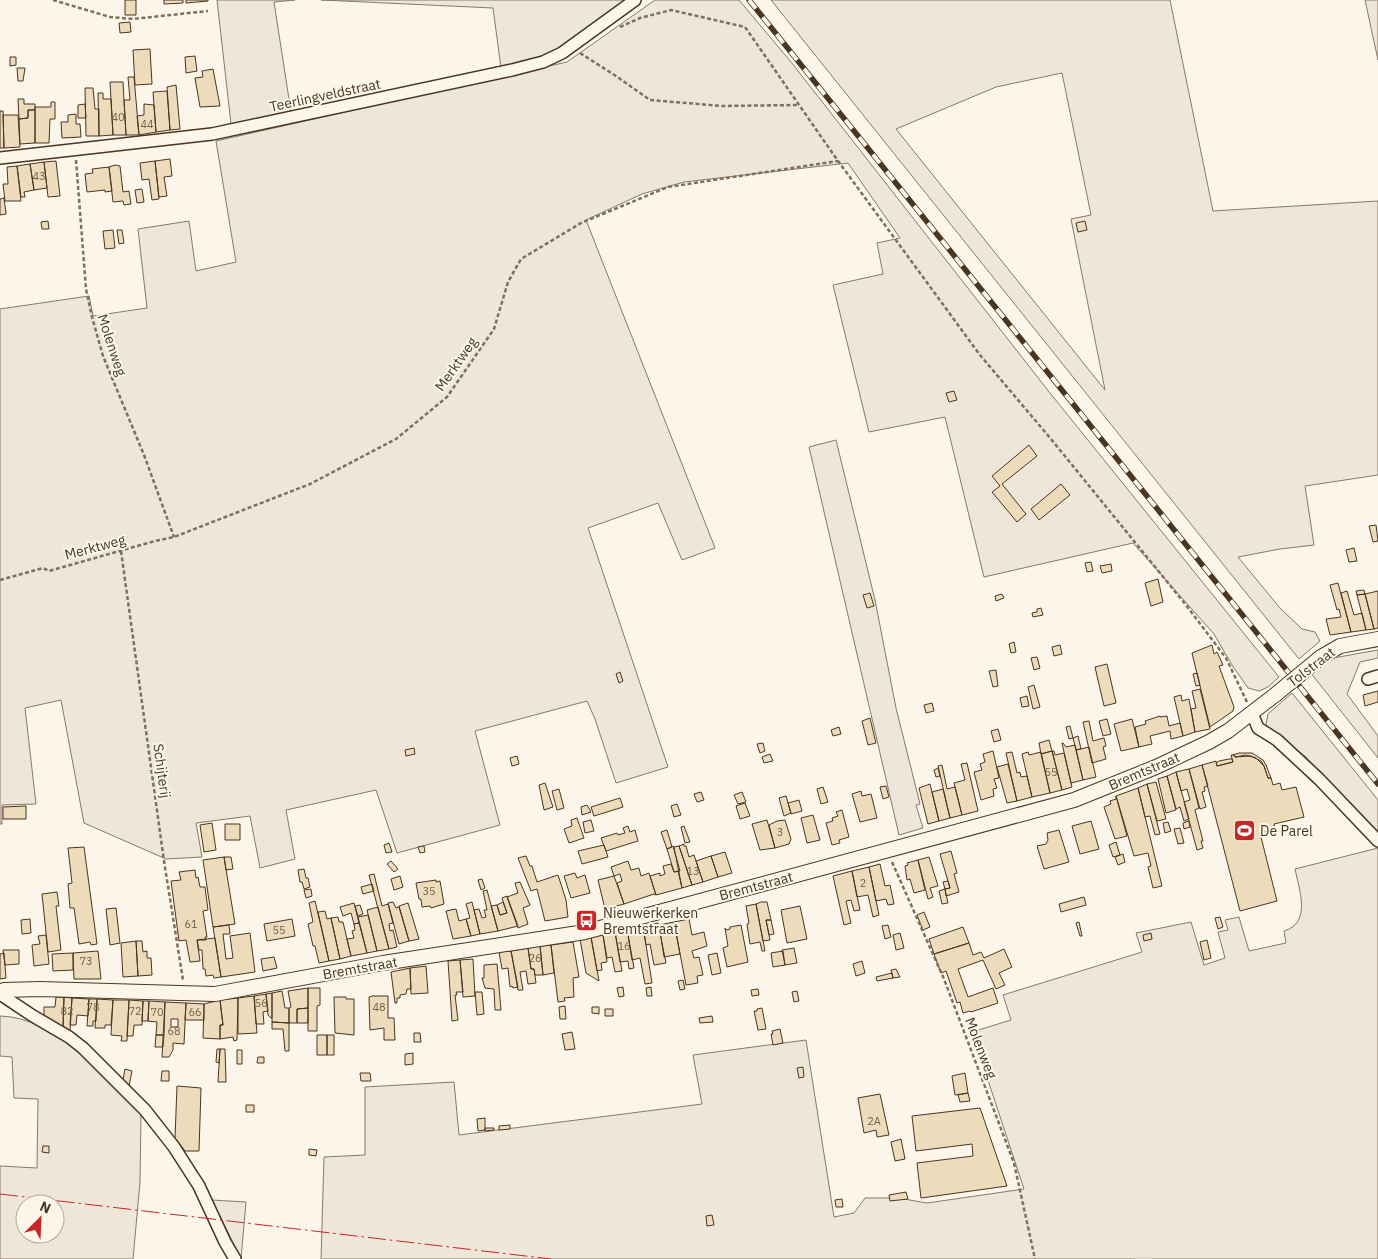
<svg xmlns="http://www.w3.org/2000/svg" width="1378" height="1259" font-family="'IBM Plex Sans',sans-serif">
	<rect width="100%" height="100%" fill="#fbf6e9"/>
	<path fill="#ede6d9" stroke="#887966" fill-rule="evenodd" d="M 217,0 L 295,0 L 274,2 L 291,112 L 231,124 Z
		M 321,0 L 627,0 L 558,52 L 501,68 L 493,8 Z
		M 655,0 L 739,0 L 791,62 L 1050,393 L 1279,677 L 1268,687 L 1259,691 L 1248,688 L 1232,665 L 1214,634 L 1133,543 L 984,577 L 945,417 L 869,432 L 833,285 L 883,274 L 877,243 L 900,238 L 848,163 L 684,182 L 642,194 L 586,220 L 715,548 L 682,560 L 658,503 L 588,528 L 668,767 L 616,783 L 595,719 L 587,701 L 475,731 L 500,825 L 397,853 L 376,790 L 286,810 L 295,859 L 260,868 L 250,816 L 196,823 L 202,857 L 166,859 L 84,823 L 61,700 L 25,708 L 36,804 L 2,805 L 2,824 L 0,824 L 0,309 L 89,296 L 93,316 L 147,308 L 138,229 L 189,221 L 196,271 L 236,262 L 216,141 L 567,62 Z
		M 771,0 L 1170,0 L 1213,211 L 1378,201 L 1378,475 L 1305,486 L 1314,545 L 1280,549 L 1238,557 L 1280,608 L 1302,629 L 1315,632 L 1320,641 L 1299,659 ZM 1062,73 L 1091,215 L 1071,219 L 1105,390 L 896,129 L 996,87 Z
		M 1365,0 L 1378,0 L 1378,60 Z
		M 836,440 L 875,600 L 896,708 L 920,804 L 916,805 L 923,828 L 899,835 L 809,447 Z
		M 1378,650 L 1378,658 L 1360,662 L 1347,694 L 1378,736 L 1378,758 L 1310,672 L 1333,658 Z
		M 1292,693 L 1378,800 L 1378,836 L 1305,756 L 1279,737 L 1266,725 L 1268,714 Z
		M 1378,848 L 1378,1259 L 321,1259 L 324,1157 L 365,1155 L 365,1087 L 454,1082 L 459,1135 L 702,1104 L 693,1055 L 806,1040 L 834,1217 L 854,1213 L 865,1198 L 898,1198 L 927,1203 L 1024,1189 L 972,1032 L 1011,1020 L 1003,995 L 1142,952 L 1136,933 L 1191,922 L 1204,965 L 1225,958 L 1218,932 L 1228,930 L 1225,920 L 1239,917 L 1249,951 L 1286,943 L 1284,931 C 1312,923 1299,889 1295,869 Z
		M 0,1016 C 56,1017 104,1077 141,1114 L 140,1182 L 133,1259 L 0,1259 L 0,1166 L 37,1168 L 38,1099 L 14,1098 L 12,1057 L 0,1056 ZM 25,1204 L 55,1204 L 55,1234 L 25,1234 Z
		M 212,1200 L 246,1202 L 241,1259 Z"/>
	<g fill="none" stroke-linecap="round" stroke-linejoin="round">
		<path stroke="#dcd4c6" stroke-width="4" d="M 1137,1259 L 1150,1259"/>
	</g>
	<path fill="#ecdcbc" stroke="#4a3520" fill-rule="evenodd" d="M 125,0 L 136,0 L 136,15 L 125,15 Z
		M 164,0 L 183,0 L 183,3 L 164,4 Z
		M 186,0 L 208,0 L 208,1 L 186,3 Z
		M 130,22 L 131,32 L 120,33 L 119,23 Z
		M 150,49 L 152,84 L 135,85 L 133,50 Z
		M 195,56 L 197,71 L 186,73 L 185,57 Z
		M 10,57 L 16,57 L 16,65 L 10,66 Z
		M 17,68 L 25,68 L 23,81 L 18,81 Z
		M 213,69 L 220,106 L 200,107 L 195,78 L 203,77 L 202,71 Z
		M 128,77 L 134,77 L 139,135 L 126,135 L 124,100 L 130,100 Z
		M 110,82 L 123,82 L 126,135 L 113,135 Z
		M 176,85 L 180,129 L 170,130 L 167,87 Z
		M 85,88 L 93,88 L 95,109 L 99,109 L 99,136 L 86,136 Z
		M 167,91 L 170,130 L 156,132 L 153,92 Z
		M 98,93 L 103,93 L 103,99 L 111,99 L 113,135 L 99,136 Z
		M 18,99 L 24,99 L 24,104 L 35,104 L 35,110 L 28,110 L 28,118 L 19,119 Z
		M 51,102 L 55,102 L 55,119 L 50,119 L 49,143 L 35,143 L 35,107 L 51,107 Z
		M 85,104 L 86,118 L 78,118 L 78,105 Z
		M 144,104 L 154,105 L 156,132 L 139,135 L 137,116 L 144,115 Z
		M 28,110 L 35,110 L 35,143 L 20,144 L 19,119 L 28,118 Z
		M 0,111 L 3,111 L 4,148 L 0,148 Z
		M 76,114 L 76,124 L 80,124 L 81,137 L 62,138 L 61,122 L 68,122 L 68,115 Z
		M 3,115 L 18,115 L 20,147 L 4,148 Z
		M 170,159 L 172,176 L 164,177 L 167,196 L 159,197 L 155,161 Z
		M 56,161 L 60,196 L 48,197 L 44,162 Z
		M 155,161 L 159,199 L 152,200 L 149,179 L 142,180 L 140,163 Z
		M 44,162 L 47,188 L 34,190 L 30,164 Z
		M 30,164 L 34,190 L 24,192 L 25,197 L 21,197 L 17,166 Z
		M 115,165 L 120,166 L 123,192 L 129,191 L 131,204 L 124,205 L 123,201 L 113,202 L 109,167 Z
		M 17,166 L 21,201 L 5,201 L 3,184 L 8,184 L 7,167 Z
		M 109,167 L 112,191 L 105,192 L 105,190 L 87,192 L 85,174 L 93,173 L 92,169 Z
		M 142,189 L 144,202 L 137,203 L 135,190 Z
		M 4,198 L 6,214 L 0,215 L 0,199 Z
		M 48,221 L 49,229 L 42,229 L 41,222 Z
		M 1085,221 L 1087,230 L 1078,232 L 1076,223 Z
		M 113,230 L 115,248 L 105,249 L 103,231 Z
		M 117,230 L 122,230 L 124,243 L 119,244 Z
		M 954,391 L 957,400 L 949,402 L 946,393 Z
		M 1029,445 L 1037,456 L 1002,484 L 1026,514 L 1017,522 L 992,492 L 1000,486 L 992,476 Z
		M 1061,484 L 1070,495 L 1039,520 L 1031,509 Z
		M 1376,525 L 1378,541 L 1373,542 L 1369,526 Z
		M 1354,548 L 1357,561 L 1349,562 L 1346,550 Z
		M 1091,562 L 1093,571 L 1087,572 L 1085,563 Z
		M 1111,564 L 1112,571 L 1102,573 L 1100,566 Z
		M 1158,579 L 1163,602 L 1151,606 L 1145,583 Z
		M 1338,583 L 1351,632 L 1330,635 L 1326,619 L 1341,617 L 1339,609 L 1337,610 L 1330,585 Z
		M 1364,590 L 1365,594 L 1357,595 L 1356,591 Z
		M 1347,591 L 1354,615 L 1362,613 L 1366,630 L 1351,632 L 1341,593 Z
		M 1378,591 L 1378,628 L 1374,629 L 1365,594 Z
		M 870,593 L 874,606 L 867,608 L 863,595 Z
		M 1002,594 L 1004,598 L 996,601 L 995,596 Z
		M 1365,594 L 1374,629 L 1366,630 L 1357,595 Z
		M 1041,608 L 1043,615 L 1033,617 L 1032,613 L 1037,612 L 1037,609 Z
		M 1014,642 L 1016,652 L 1011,653 L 1009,644 Z
		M 1060,645 L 1062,654 L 1054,656 L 1052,647 Z
		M 1212,645 L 1214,654 L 1217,652 L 1223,665 L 1219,666 L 1234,707 L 1233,711 L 1210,727 L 1192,653 Z
		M 1037,657 L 1040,668 L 1034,670 L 1031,658 Z
		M 1107,664 L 1116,703 L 1104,706 L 1095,667 Z
		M 996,670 L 998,686 L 993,687 L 989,671 Z
		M 620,672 L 623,681 L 619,683 L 616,674 Z
		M 1197,673 L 1200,685 L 1196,686 L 1193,674 Z
		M 1034,685 L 1040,707 L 1033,709 L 1028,687 Z
		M 1200,689 L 1210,729 L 1195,732 L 1191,709 L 1196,708 L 1192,691 Z
		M 1378,691 L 1378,702 L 1365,706 L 1363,695 Z
		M 1181,695 L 1182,701 L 1189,699 L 1195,732 L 1183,736 L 1174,697 Z
		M 1027,696 L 1029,706 L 1022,707 L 1020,698 Z
		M 932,703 L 934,711 L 926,713 L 924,705 Z
		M 1160,716 L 1160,717 L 1167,716 L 1169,726 L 1180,723 L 1183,736 L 1171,739 L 1170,731 L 1150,736 L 1152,744 L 1139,747 L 1135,727 L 1146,724 L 1145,721 Z
		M 870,718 L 876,743 L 868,745 L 862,721 Z
		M 1107,719 L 1111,734 L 1103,736 L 1099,721 Z
		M 1132,719 L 1139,747 L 1121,751 L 1114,724 Z
		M 1089,721 L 1093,741 L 1104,738 L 1106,746 L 1103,747 L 1106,759 L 1092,763 L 1083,722 Z
		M 1070,726 L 1073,738 L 1069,739 L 1066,727 Z
		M 839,727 L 841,734 L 833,736 L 831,730 Z
		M 998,729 L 1001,740 L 994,742 L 991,731 Z
		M 1078,736 L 1081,749 L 1076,750 L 1073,738 Z
		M 1049,740 L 1052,751 L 1041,754 L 1039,743 Z
		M 763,743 L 765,751 L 760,753 L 757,744 Z
		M 1062,743 L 1063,743 L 1066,747 L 1075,745 L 1083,780 L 1071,783 Z
		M 1089,747 L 1096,777 L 1083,780 L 1076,750 Z
		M 414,748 L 415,754 L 406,756 L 405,750 Z
		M 993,751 L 999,778 L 994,779 L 997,788 L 993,789 L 994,796 L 981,800 L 974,772 L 982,770 L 980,764 L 985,762 L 983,754 Z
		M 1052,751 L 1062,790 L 1050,793 L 1041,754 Z
		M 1052,751 L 1054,751 L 1055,755 L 1064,753 L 1072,787 L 1062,790 Z
		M 1012,752 L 1017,773 L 1020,772 L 1021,777 L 1027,776 L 1032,797 L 1017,801 L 1006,753 Z
		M 1028,752 L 1029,755 L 1041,752 L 1050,793 L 1032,797 L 1022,754 Z
		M 1239,753 L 1252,753 L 1263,760 L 1266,765 L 1271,778 L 1268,778 L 1264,766 L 1261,761 L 1251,756 L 1235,757 L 1233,755 Z
		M 770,754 L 773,761 L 764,763 L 762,757 Z
		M 1231,755 L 1234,755 L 1235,757 L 1246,755 L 1256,758 L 1264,766 L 1268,778 L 1271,778 L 1273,785 L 1280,783 L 1282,790 L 1296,787 L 1304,817 L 1274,824 L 1275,829 L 1260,833 L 1277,901 L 1240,911 L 1202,765 L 1216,761 L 1217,766 L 1233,762 Z
		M 517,756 L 519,764 L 512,766 L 510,758 Z
		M 1229,759 L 1232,759 L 1233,762 L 1217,766 L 1216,763 L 1219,761 Z
		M 967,763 L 978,811 L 962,815 L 954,783 L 965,780 L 961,764 Z
		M 1008,764 L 1017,801 L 1007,803 L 997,767 Z
		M 942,765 L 947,789 L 955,787 L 962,815 L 950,818 L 938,766 Z
		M 1202,765 L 1208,786 L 1204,787 L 1205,791 L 1202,792 L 1206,807 L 1200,809 L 1189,769 Z
		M 938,768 L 940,776 L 936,777 L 934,770 Z
		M 1189,769 L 1199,808 L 1195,810 L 1203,841 L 1201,841 L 1203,848 L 1197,850 L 1184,802 L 1190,800 L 1187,789 L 1181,791 L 1176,772 Z
		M 1176,772 L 1189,819 L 1184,821 L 1180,807 L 1176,809 L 1167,776 Z
		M 1167,776 L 1176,810 L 1166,813 L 1158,779 Z
		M 1156,782 L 1166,819 L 1157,821 L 1147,784 Z
		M 545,783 L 553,807 L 544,810 L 539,785 Z
		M 930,784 L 939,821 L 928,824 L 919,788 Z
		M 1147,784 L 1160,834 L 1155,835 L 1150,816 L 1145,817 L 1138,788 Z
		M 886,786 L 889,797 L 883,799 L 880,787 Z
		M 823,787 L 828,802 L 821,804 L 817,789 Z
		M 1138,788 L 1162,886 L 1153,888 L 1148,867 L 1151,866 L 1148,853 L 1134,856 L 1116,796 Z
		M 559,789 L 564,808 L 557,810 L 552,791 Z
		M 943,789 L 950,818 L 939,821 L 932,792 Z
		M 861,791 L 862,796 L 871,794 L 877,818 L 860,822 L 852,794 Z
		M 701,792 L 704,800 L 697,802 L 694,794 Z
		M 742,792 L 746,802 L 738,804 L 734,795 Z
		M 786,796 L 791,813 L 784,816 L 779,798 Z
		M 1116,796 L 1127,836 L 1115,839 L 1104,807 L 1111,804 L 1110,801 L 1116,799 Z
		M 620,798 L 623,807 L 594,816 L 591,807 Z
		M 799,800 L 802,811 L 791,814 L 788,803 Z
		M 745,803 L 750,816 L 740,819 L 736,806 Z
		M 677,804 L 681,815 L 674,817 L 671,806 Z
		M 587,805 L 591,812 L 582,815 L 581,807 Z
		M 26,806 L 26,819 L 3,819 L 3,807 Z
		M 842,810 L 849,837 L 839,840 L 840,843 L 832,845 L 826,823 L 833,821 L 832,818 L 838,816 L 836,812 Z
		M 813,815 L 820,840 L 807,843 L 801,818 Z
		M 577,818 L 584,838 L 569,843 L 564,829 L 572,826 L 571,820 Z
		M 591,820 L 594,831 L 585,833 L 583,822 Z
		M 767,820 L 775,848 L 760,850 L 752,824 Z
		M 785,820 L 791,839 L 789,844 L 775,848 L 769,825 L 777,821 Z
		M 1091,821 L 1099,849 L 1080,854 L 1072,826 Z
		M 1189,821 L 1190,827 L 1184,829 L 1183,823 Z
		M 1168,822 L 1171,831 L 1165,833 L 1163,823 Z
		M 212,823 L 216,850 L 204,852 L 200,825 Z
		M 225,824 L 240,824 L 240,840 L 225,840 Z
		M 628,826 L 630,832 L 635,830 L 638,841 L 606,851 L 601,838 L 617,833 L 618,835 L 625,833 L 623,828 Z
		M 684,826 L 690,842 L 685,843 L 681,827 Z
		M 1180,828 L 1184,843 L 1178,844 L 1174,829 Z
		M 667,830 L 672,847 L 667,849 L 661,832 Z
		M 1059,830 L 1069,862 L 1044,869 L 1037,846 L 1046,844 L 1048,840 L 1047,833 Z
		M 1116,842 L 1120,855 L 1113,857 L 1109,845 Z
		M 389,843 L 392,852 L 386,853 L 384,845 Z
		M 684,844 L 684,846 L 686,846 L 689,857 L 694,855 L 703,882 L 692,885 L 679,846 Z
		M 604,845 L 608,857 L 582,864 L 578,851 Z
		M 424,846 L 425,852 L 420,853 L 418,847 Z
		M 673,846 L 680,871 L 674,872 L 667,849 Z
		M 679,846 L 692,885 L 682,888 L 674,847 Z
		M 84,847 L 97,944 L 91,945 L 90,942 L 79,944 L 74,908 L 70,908 L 68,884 L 72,883 L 68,848 Z
		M 951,851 L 957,873 L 954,874 L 959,892 L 946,896 L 945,889 L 950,888 L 940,854 Z
		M 725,852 L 732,873 L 718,877 L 711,856 Z
		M 1123,854 L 1125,862 L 1118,865 L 1115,857 Z
		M 526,856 L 530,866 L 532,866 L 537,882 L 558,875 L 566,900 L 568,917 L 545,921 L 537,889 L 531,891 L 518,858 Z
		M 711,856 L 718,877 L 703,882 L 696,861 Z
		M 224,857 L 235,924 L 213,927 L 203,860 Z
		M 224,857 L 231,857 L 233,869 L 226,870 Z
		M 929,857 L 938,886 L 930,888 L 933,897 L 928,899 L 918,860 Z
		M 918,860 L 925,890 L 914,893 L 910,879 L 907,880 L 905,866 L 908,865 L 907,863 Z
		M 391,861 L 398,869 L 394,872 L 387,864 Z
		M 628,861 L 631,870 L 639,868 L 641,876 L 649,873 L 656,895 L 654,894 L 624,904 L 617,883 L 622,881 L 620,874 L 614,876 L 611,867 Z
		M 671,864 L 674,872 L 678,871 L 682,888 L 656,895 L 650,876 L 660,873 L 660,876 L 665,874 L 663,866 Z
		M 880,864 L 885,886 L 890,885 L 894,904 L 888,905 L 886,899 L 876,901 L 869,867 Z
		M 869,867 L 879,915 L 873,917 L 868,895 L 857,897 L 852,871 Z
		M 304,869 L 306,878 L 308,878 L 310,887 L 304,889 L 302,882 L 300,882 L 298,870 Z
		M 195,870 L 196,878 L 198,877 L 200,887 L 205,887 L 208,910 L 203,911 L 207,937 L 205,937 L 206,940 L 197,940 L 200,961 L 190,962 L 186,940 L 179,941 L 171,881 L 181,880 L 179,872 Z
		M 852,871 L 860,910 L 854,911 L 851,900 L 846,901 L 851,923 L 844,925 L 833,876 Z
		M 575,873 L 577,878 L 585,875 L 590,893 L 571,898 L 564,876 Z
		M 374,874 L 382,906 L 388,904 L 393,923 L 389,924 L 390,931 L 393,930 L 397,947 L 389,949 L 369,875 Z
		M 400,876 L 403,887 L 394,890 L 391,879 Z
		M 614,876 L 624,904 L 605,909 L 598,880 Z
		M 482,879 L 485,888 L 481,890 L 478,880 Z
		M 436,880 L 436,882 L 440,881 L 444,904 L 431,908 L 430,906 L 422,907 L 421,899 L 419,899 L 416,883 Z
		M 948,881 L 950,888 L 945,889 L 943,882 Z
		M 520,882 L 530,905 L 523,908 L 528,924 L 518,928 L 507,897 L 518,893 L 515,883 Z
		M 372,884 L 374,891 L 363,894 L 361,887 Z
		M 311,889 L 312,896 L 306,898 L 304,890 Z
		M 945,889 L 948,903 L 942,904 L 939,891 Z
		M 487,890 L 498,931 L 480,934 L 474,910 L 479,909 L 482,918 L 486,917 L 484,910 L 487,910 L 483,891 Z
		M 57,892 L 59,906 L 56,906 L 61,950 L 48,952 L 42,894 Z
		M 507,896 L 518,926 L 498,931 L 491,906 L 497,905 L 500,915 L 507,913 L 502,898 Z
		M 1084,897 L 1086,905 L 1061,912 L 1059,904 Z
		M 315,901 L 329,961 L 319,963 L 315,946 L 313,946 L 308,924 L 313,922 L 309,903 Z
		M 393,902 L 396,908 L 399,907 L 409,941 L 399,944 L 388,903 Z
		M 472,902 L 480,934 L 471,936 L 466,919 L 470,918 L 466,904 Z
		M 503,902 L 507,913 L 500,915 L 497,905 Z
		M 761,902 L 767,902 L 771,920 L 766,920 L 770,940 L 763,941 L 756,904 Z
		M 354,903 L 359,923 L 354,924 L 351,913 L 343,916 L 340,907 Z
		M 408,903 L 419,939 L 409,941 L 399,906 Z
		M 756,904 L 765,951 L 762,951 L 760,942 L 750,944 L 747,924 L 749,923 L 746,906 Z
		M 360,905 L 363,914 L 358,916 L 355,906 Z
		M 800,906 L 807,939 L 787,943 L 781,910 Z
		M 378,907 L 389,949 L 377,951 L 367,910 Z
		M 116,908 L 120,943 L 110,945 L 106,909 Z
		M 456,909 L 459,921 L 466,919 L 471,936 L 453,939 L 446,911 Z
		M 325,911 L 327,919 L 331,918 L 340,959 L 329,961 L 318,912 Z
		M 924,912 L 930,927 L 923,930 L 917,915 Z
		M 368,915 L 377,951 L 367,953 L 358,917 Z
		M 338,917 L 339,922 L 343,922 L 351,956 L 340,959 L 331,918 Z
		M 1220,917 L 1223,927 L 1218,929 L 1215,918 Z
		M 30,919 L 31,933 L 22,934 L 21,920 Z
		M 292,919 L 295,936 L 267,941 L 264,924 Z
		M 689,919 L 692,935 L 704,932 L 707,946 L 692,951 L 694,958 L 699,957 L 703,975 L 697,976 L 698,983 L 686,985 L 674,922 Z
		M 766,920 L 771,920 L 774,934 L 769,935 Z
		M 674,922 L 680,954 L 664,957 L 659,925 Z
		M 1079,922 L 1082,936 L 1080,936 L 1076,923 Z
		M 359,923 L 367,953 L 351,956 L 347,939 L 354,938 L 352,931 L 355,930 L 354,924 Z
		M 658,923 L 666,963 L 654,965 L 650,944 L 646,945 L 643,927 Z
		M 229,925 L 230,934 L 223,934 L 226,959 L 233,958 L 230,936 L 250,933 L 255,972 L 221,977 L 213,927 Z
		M 741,925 L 748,962 L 727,967 L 723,948 L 728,946 L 725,928 L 726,930 L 730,929 L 730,927 Z
		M 888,925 L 891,937 L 885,939 L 882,926 Z
		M 643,926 L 652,983 L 645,984 L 640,958 L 632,960 L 627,929 Z
		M 963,927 L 969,943 L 934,954 L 929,939 Z
		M 627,929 L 634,968 L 629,969 L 628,961 L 620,962 L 615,932 Z
		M 615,932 L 622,971 L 615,972 L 612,957 L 607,958 L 603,935 Z
		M 900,933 L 904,948 L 896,950 L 893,935 Z
		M 1151,933 L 1152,939 L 1144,941 L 1143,935 Z
		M 46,935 L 49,964 L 34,966 L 32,945 L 40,944 L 38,936 Z
		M 603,935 L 607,962 L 601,963 L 602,970 L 597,971 L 591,937 Z
		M 591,937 L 599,981 L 586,973 L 580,939 Z
		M 215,938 L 221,977 L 214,978 L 213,975 L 206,976 L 205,969 L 203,969 L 202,950 L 199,950 L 197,940 Z
		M 1207,940 L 1211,958 L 1204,960 L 1200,942 Z
		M 136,941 L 142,941 L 143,952 L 147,951 L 147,958 L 151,958 L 152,975 L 138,976 Z
		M 136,941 L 138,976 L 123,977 L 121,943 Z
		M 573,942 L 579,977 L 573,978 L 574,997 L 564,998 L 565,1001 L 558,1002 L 551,945 Z
		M 969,943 L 973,955 L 981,952 L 984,958 L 1004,949 L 1012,967 L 999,973 L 1005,985 L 996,989 L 983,960 L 958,969 L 968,997 L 993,988 L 998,1003 L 971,1012 L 970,1011 L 963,1013 L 960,1002 L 957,1003 L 946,971 L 941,973 L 934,954 Z
		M 551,945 L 554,973 L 543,975 L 540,946 Z
		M 540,946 L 543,975 L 535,975 L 534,969 L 531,969 L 528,948 Z
		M 528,948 L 531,969 L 534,969 L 536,983 L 528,984 L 526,971 L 520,972 L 523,990 L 518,990 L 511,951 Z
		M 794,948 L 797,963 L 785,965 L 782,950 Z
		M 3,950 L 19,950 L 19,964 L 5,965 Z
		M 98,951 L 101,979 L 74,979 L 73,953 Z
		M 511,951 L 518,987 L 513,988 L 512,986 L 510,987 L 508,968 L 502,969 L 499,952 Z
		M 783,951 L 785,965 L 773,967 L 771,953 Z
		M 4,953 L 6,978 L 0,979 L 0,954 Z
		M 73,953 L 73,970 L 53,971 L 52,954 Z
		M 717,953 L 721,973 L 712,975 L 708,955 Z
		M 274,957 L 277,968 L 263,971 L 261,959 Z
		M 473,959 L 475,996 L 463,997 L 460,960 Z
		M 460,960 L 463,992 L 456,992 L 457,995 L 455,995 L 458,1020 L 452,1021 L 448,961 Z
		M 862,961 L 865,973 L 856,976 L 853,964 Z
		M 497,964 L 501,1010 L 495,1010 L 494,989 L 485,988 L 482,978 L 484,978 L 484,965 Z
		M 426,966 L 428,993 L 411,994 L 410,968 Z
		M 410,968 L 411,989 L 407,989 L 406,994 L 400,995 L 400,998 L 397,998 L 397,1003 L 395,1003 L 391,972 Z
		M 896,969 L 900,977 L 893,978 L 891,970 Z
		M 892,973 L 893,978 L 877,981 L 876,977 Z
		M 683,980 L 685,989 L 680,990 L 678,981 Z
		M 623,987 L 624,996 L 619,997 L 617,988 Z
		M 651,987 L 652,996 L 647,996 L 646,988 Z
		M 308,988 L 320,988 L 320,1005 L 317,1006 L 317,1031 L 308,1031 Z
		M 308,988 L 308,1008 L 297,1009 L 297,1023 L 289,1023 L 289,1008 L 291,1007 L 288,991 Z
		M 758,989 L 759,995 L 752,996 L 751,990 Z
		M 282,991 L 285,1008 L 289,1008 L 289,1023 L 272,1022 L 272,993 Z
		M 797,991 L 799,1001 L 794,1002 L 792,992 Z
		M 475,992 L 482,992 L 484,1014 L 477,1015 Z
		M 272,993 L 272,1018 L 271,1018 L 268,1015 L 266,994 Z
		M 266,994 L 268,1011 L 263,1012 L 264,1024 L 256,1024 L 254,996 Z
		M 254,996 L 257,1033 L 238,1034 L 238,998 Z
		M 372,996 L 388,996 L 388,1018 L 394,1018 L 395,1040 L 384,1040 L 384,1028 L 370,1030 L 369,997 Z
		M 56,997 L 64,997 L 63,1028 L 44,1017 L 44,1007 L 55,1007 Z
		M 64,997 L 72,998 L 70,1032 L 63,1028 Z
		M 334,997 L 346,997 L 346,999 L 354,999 L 354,1035 L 335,1033 Z
		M 72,998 L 89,999 L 88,1016 L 77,1015 L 76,1025 L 70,1025 Z
		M 238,998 L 237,1040 L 234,1041 L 233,1037 L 220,1039 L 220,1025 L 223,1025 L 220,1000 Z
		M 89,999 L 97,999 L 96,1021 L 93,1021 L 93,1026 L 87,1026 Z
		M 97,999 L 113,1000 L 111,1025 L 105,1025 L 105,1028 L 95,1028 Z
		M 113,1000 L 129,1000 L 127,1041 L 121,1041 L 122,1036 L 111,1035 Z
		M 129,1000 L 143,1001 L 142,1025 L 134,1025 L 133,1036 L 127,1036 Z
		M 220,1000 L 223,1025 L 220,1025 L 220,1039 L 203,1038 L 204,1004 Z
		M 143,1001 L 149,1001 L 148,1021 L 142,1021 Z
		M 149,1001 L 165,1002 L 164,1035 L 156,1035 L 157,1022 L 148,1021 Z
		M 165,1002 L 186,1003 L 184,1044 L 173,1043 L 173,1050 L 169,1057 L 162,1057 ZM 171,1019 L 178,1019 L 178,1027 L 171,1027 Z
		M 186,1003 L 204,1004 L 204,1020 L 185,1020 Z
		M 565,1006 L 566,1019 L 560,1019 L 559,1007 Z
		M 592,1007 L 599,1007 L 599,1014 L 592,1013 Z
		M 308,1008 L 308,1023 L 297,1023 L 297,1009 Z
		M 762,1008 L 766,1029 L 758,1030 L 754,1011 L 757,1011 L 757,1009 Z
		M 605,1009 L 613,1009 L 613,1016 L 605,1016 Z
		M 712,1016 L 713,1022 L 700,1023 L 699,1018 Z
		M 272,1022 L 289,1023 L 289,1051 L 285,1051 L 283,1029 L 272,1029 Z
		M 780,1029 L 783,1043 L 773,1045 L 771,1034 L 773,1034 L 772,1031 Z
		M 572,1032 L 575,1049 L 565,1050 L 562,1034 Z
		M 414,1033 L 420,1033 L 421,1042 L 414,1042 Z
		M 156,1035 L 164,1035 L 163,1047 L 155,1047 Z
		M 317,1035 L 327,1035 L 327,1055 L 317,1055 Z
		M 327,1035 L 334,1035 L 334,1055 L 327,1055 Z
		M 217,1049 L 220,1049 L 219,1063 L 216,1062 Z
		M 220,1049 L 225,1049 L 226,1082 L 218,1082 Z
		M 237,1050 L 242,1050 L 242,1064 L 237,1064 Z
		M 413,1053 L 413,1064 L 405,1065 L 405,1054 Z
		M 258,1057 L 264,1057 L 264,1063 L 257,1063 Z
		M 803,1067 L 804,1077 L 799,1078 L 797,1068 Z
		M 125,1069 L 132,1071 L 129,1086 L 123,1080 Z
		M 162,1071 L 169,1071 L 169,1081 L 161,1081 Z
		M 360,1073 L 370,1073 L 371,1081 L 361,1081 Z
		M 965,1073 L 968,1093 L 955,1095 L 952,1076 Z
		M 177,1086 L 201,1088 L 199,1151 L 185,1151 L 175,1138 Z
		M 968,1093 L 970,1101 L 960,1102 L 958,1095 Z
		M 880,1094 L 889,1135 L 877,1137 L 876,1130 L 864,1133 L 858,1098 Z
		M 246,1105 L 254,1105 L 254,1112 L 246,1112 Z
		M 980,1108 L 1007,1186 L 921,1198 L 917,1163 L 973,1156 L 972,1144 L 916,1151 L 912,1116 Z
		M 485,1118 L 485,1130 L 478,1131 L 477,1119 Z
		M 510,1125 L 510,1129 L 499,1130 L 499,1126 Z
		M 485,1128 L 494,1128 L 494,1130 L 485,1131 Z
		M 901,1139 L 905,1159 L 895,1161 L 891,1142 Z
		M 43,1146 L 49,1146 L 49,1153 L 42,1152 Z
		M 309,1149 L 317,1150 L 316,1156 L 309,1155 Z
		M 906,1192 L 908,1199 L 890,1201 L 889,1195 Z
		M 842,1199 L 843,1207 L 836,1207 L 835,1200 Z
		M 712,1215 L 714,1225 L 707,1226 L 706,1216 Z"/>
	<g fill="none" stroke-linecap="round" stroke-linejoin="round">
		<defs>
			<path id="minor" d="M 0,158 L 212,134 L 512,70 L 543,62 L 562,53 L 635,0
				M 1368,679 L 1378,676
				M 1252,713 L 1258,728 L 1277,740 L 1319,779 L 1378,841
				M 0,994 L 33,1016 L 69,1037 L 83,1048 L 145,1110 L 174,1147 L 199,1186 L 225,1242 L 235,1259"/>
			<path id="tertiary" d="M 1321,657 L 1340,646 L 1378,639
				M 0,992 L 4,990 L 40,989 L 215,994 L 383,963 L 585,932 L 1074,800 L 1156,767 L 1209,742 L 1228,731 L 1275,695"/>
		</defs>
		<use href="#minor" stroke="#4a3520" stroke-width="14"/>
		<use href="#tertiary" stroke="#4a3520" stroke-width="16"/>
		<path stroke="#7f6f5c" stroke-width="2.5" stroke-dasharray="4 2.5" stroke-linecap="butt" d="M 53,0 L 110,17 L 133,19 L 208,11
			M 620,27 L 640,18 L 671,10 L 745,27 L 838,161 L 980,355 L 1051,439 L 1186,605 L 1226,658 L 1247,702
			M 580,53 L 616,76 L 650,100 L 722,106 L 799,105
			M 76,160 L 86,289 L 92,317 L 103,356 L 144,455 L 174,537
			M 121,551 L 164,861 L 183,980
			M 0,580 L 43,568 L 49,571 L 155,541 L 174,537 L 310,484 L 396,439 L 447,397 L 494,329 L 508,282 L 521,259 L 581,223 L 668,187 L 838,161
			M 892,862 L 944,979 L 1014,1163 L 1035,1259"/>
		<use href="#minor" stroke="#fbf6e9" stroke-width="11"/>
		<use href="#tertiary" stroke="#fbf6e9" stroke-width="14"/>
		<defs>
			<path id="rail" d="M 749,0 L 1378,784"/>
		</defs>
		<use href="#rail" stroke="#4a3520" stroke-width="5.5"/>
		<use href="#rail" stroke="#fbf6e9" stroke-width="4" stroke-dasharray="11" stroke-linecap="butt"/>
		<defs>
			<path id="tertiary-bridge" d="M 1275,695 L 1321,657"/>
		</defs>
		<use href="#tertiary-bridge" stroke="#4a3520" stroke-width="16" stroke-linecap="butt"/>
		<use href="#tertiary-bridge" stroke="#fbf6e9" stroke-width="14"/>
		<path stroke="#c62828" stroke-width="1" stroke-dasharray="18 4 2.5 4" stroke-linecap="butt" d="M 0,1194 L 551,1259"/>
	</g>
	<defs>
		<symbol id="stadium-square" viewBox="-11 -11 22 22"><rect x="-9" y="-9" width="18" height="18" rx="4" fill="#c62828" stroke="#fbf6e9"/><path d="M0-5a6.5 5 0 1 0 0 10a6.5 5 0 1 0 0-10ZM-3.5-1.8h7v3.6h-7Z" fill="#fff"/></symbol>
		<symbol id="bus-square" viewBox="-11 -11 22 22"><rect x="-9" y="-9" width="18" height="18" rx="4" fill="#c62828" stroke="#fbf6e9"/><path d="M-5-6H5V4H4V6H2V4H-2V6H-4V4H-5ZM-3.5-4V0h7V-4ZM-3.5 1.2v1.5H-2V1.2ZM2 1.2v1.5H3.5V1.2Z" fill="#fff"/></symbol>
	</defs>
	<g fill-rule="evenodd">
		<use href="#stadium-square" x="1232" y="818" width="25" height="25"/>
		<use href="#bus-square" x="574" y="908" width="25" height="25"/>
	</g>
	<g text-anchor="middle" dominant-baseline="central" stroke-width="4" stroke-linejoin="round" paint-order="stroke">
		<g font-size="11" fill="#725f47">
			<text x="118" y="117">40</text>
			<text x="147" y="124">44</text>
			<text x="39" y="176">43</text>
			<text x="1051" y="772">55</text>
			<text x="780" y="832">3</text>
			<text x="693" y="871">13</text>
			<text x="863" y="883">2</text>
			<text x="429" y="891">35</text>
			<text x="191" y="924">61</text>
			<text x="279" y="930">55</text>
			<text x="624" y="946">16</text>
			<text x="535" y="958">26</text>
			<text x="86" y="961">73</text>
			<text x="261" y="1003">56</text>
			<text x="93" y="1007">78</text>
			<text x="379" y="1007">48</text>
			<text x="67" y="1011">82</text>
			<text x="135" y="1011">72</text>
			<text x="157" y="1012">70</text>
			<text x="195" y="1012">66</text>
			<text x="174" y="1031">68</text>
			<text x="874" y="1121">2A</text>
		</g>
		<g font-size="14" fill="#4a3520" stroke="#fbf6e9">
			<text transform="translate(325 95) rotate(-12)">Teerlingveldstraat</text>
			<text transform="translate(112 345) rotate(72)">Molenweg</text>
			<text transform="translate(456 364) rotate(-55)">Merktweg</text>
			<text transform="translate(95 547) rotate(-15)">Merktweg</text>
			<text transform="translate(1311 667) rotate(-37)">Tolstraat</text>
			<text transform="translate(162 771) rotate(82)">Schijterij</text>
			<text transform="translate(1144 771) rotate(-23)">Bremtstraat</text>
			<text transform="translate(756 886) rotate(-15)">Bremtstraat</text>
			<text transform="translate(360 968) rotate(-10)">Bremtstraat</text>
			<text transform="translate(981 1048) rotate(69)">Molenweg</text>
		</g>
		<g font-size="14" fill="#4a3520" stroke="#fbf6e9" text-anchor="start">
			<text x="1260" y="831">De Parel</text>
			<text x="603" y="913">Nieuwerkerken<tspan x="603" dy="16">Bremtstraat</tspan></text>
		</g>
	</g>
	<g transform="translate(40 1219) rotate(24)"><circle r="24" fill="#fbf6e9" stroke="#b4a999"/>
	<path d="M0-4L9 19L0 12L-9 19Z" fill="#c62828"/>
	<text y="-8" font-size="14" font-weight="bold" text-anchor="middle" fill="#4a3520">N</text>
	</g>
</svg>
